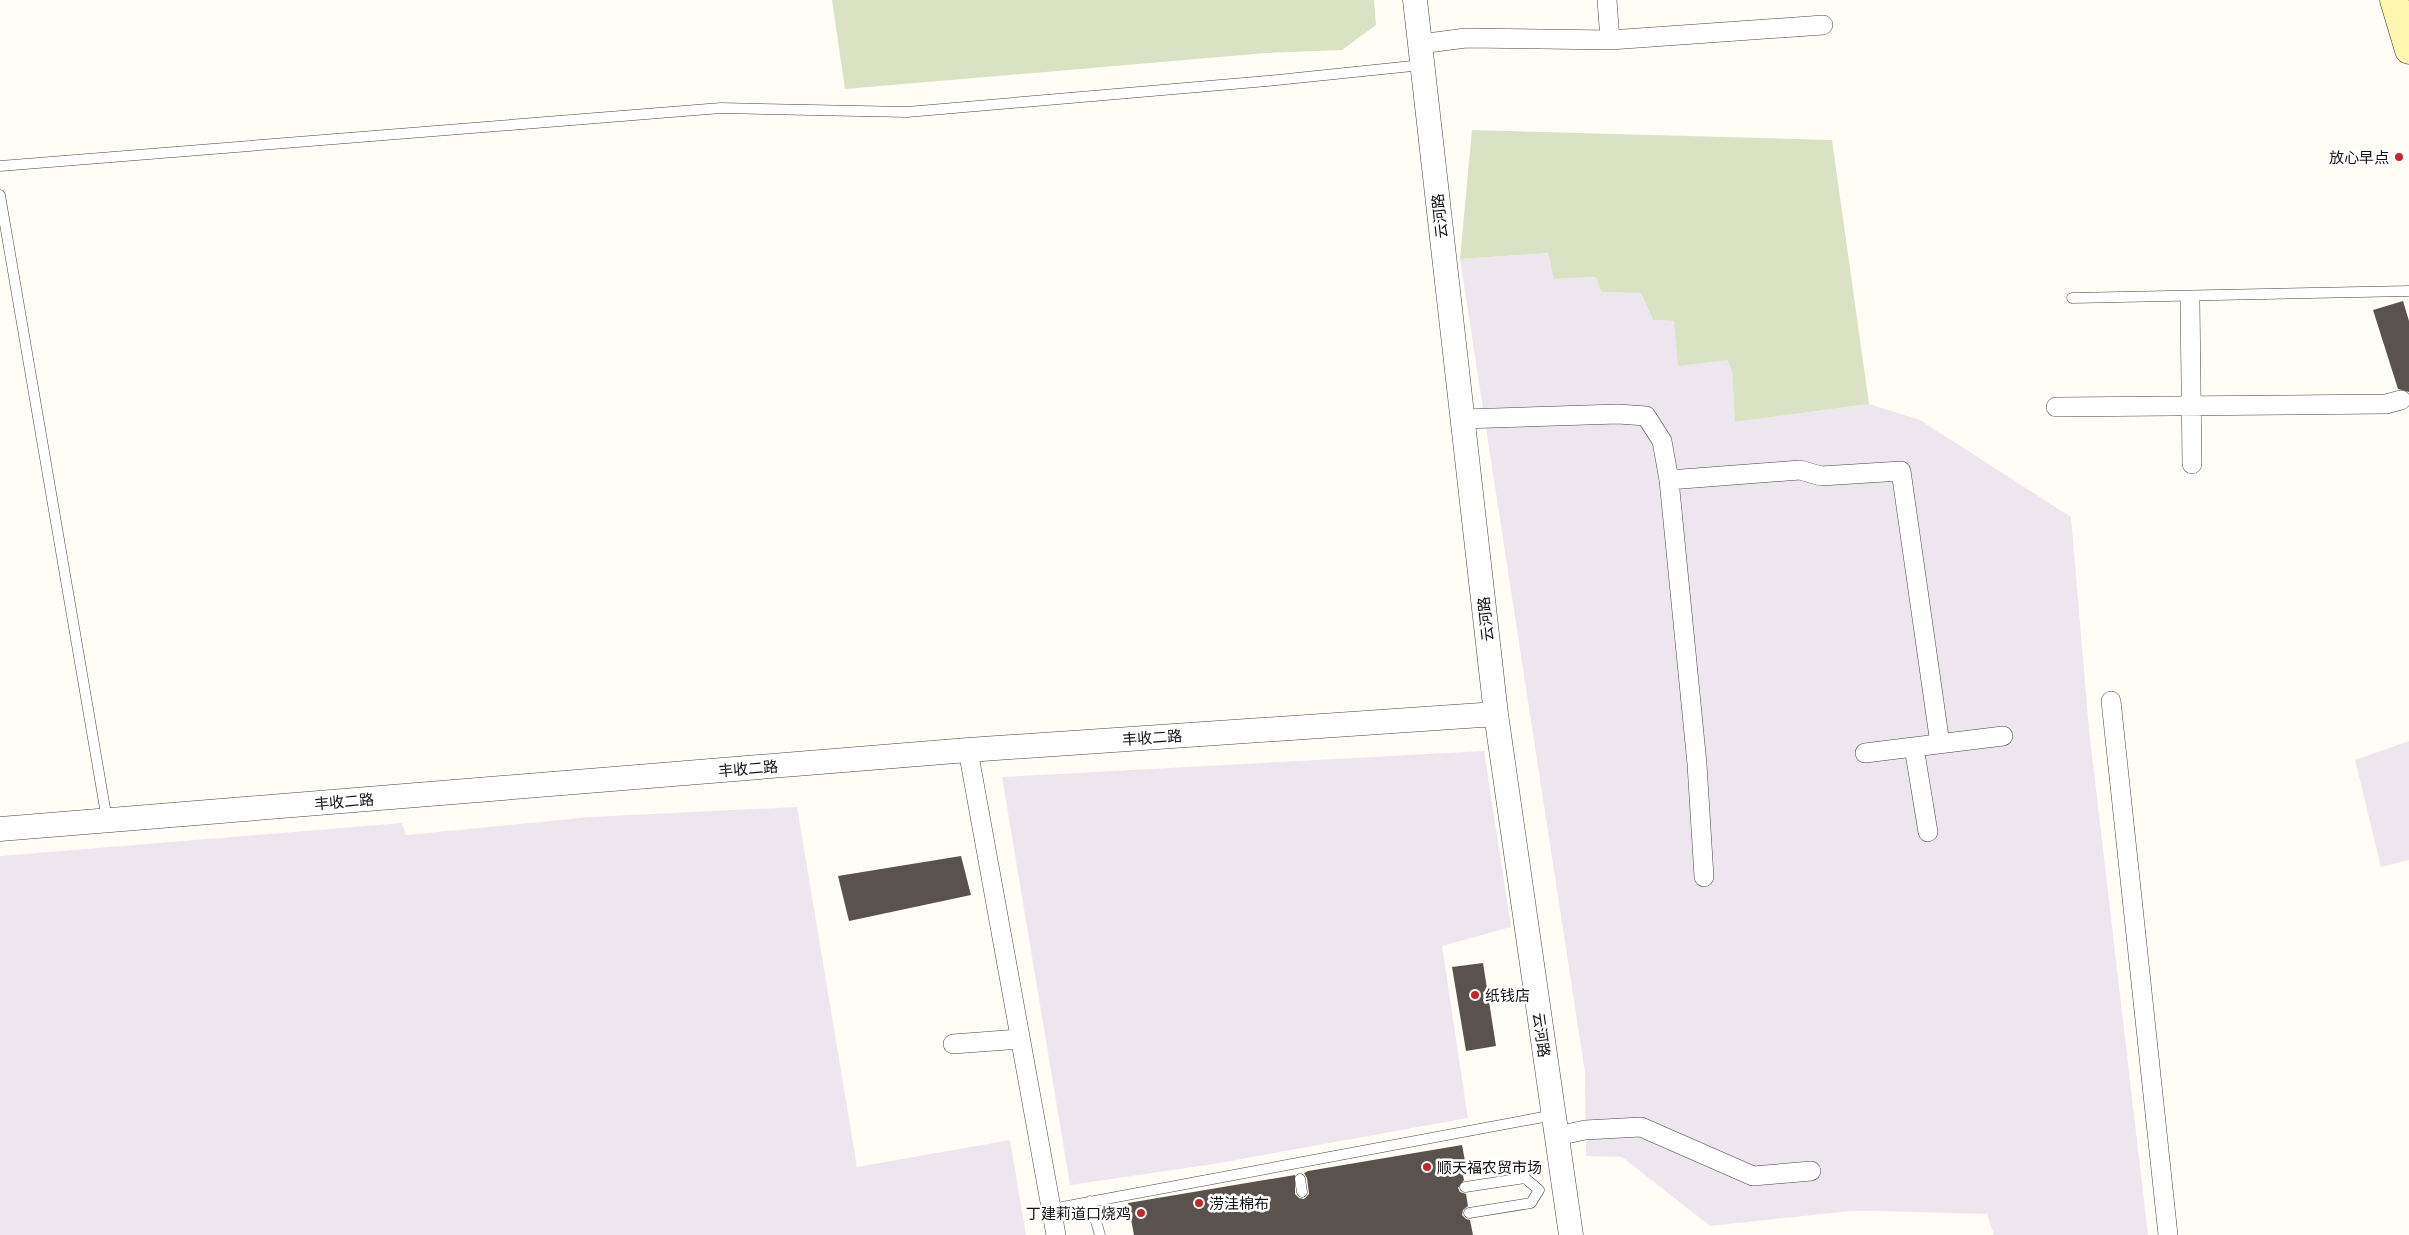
<svg xmlns="http://www.w3.org/2000/svg" width="2409" height="1235" font-family="'Noto Serif','Noto Sans SC',serif">
	<rect width="100%" height="100%" fill="#fffdf5"/>
	<path fill="#eee6ef" d="M 1549,253 L 1555,279 L 1596,277 L 1601,292 L 1641,293 L 1653,320 L 1674,321 L 1727,360 L 1732,371 L 1735,422 L 1869,404 L 1920,420 L 2071,517 L 2089,729 L 2148,1235 L 1994,1235 L 1987,1214 L 1877,1211 L 1851,1211 L 1710,1226 L 1622,1157 L 1586,1156 L 1585,1072 L 1460,259 Z
		M 2409,741 L 2409,860 L 2381,867 L 2355,760 Z
		M 1484,751 L 1511,927 L 1442,946 L 1468,1118 L 1214,1164 L 1070,1185 L 1002,777 Z
		M 797,807 L 857,1167 L 1010,1140 L 1026,1235 L 0,1235 L 0,856 L 402,823 L 406,835 L 591,817 Z"/>
	<path fill="#d9e3c4" d="M 832,0 L 1374,0 L 1376,25 L 1342,50 L 1266,53 L 845,89 Z
		M 1472,130 L 1832,140 L 1869,404 L 1735,422 L 1732,371 L 1727,360 L 1678,366 L 1674,321 L 1653,320 L 1641,293 L 1601,292 L 1596,277 L 1554,279 L 1548,253 L 1460,259 Z"/>
	<path fill="#5a524d" d="M 2403,301 L 2409,321 L 2409,392 L 2398,389 L 2373,310 Z
		M 961,856 L 971,895 L 849,921 L 838,876 Z
		M 1483,963 L 1496,1046 L 1466,1051 L 1452,967 Z
		M 1462,1145 L 1465,1161 L 1460,1162 L 1464,1180 L 1458,1188 L 1460,1192 L 1466,1194 L 1468,1206 L 1463,1210 L 1462,1215 L 1466,1219 L 1470,1220 L 1473,1235 L 1134,1235 L 1128,1203 L 1295,1175 L 1295,1194 L 1299,1198 L 1304,1199 L 1309,1194 L 1307,1178 L 1304,1173 L 1308,1171 Z"/>
	<g fill="none" stroke-linecap="round" stroke-linejoin="round">
		<defs>
			<path id="service" d="M 0,166 L 721,108 L 907,112 L 1267,81 L 1422,65
				M 0,195 L 107,820
				M 2072,298 L 2409,291
				M 1300,1179 L 1302,1192
				M 1465,1187 L 1525,1178 L 1539,1190 L 1531,1203 L 1469,1213
				M 1090,1201 L 1100,1235
				M 1052,1209 L 1554,1115"/>
			<path id="minor" d="M 1607,0 L 1610,40
				M 1420,44 L 1466,38 L 1610,40 L 1823,25
				M 2190,301 L 2192,464
				M 2056,407 L 2386,404 L 2401,400
				M 1462,419 L 1618,414 L 1646,416 L 1662,441 L 1669,480 L 1697,764 L 1704,877
				M 1669,480 L 1800,470 L 1821,476 L 1901,471 L 1940,744
				M 2111,701 L 2168,1235
				M 1914,747 L 1928,832
				M 968,750 L 1056,1235
				M 1865,753 L 2003,736
				M 953,1044 L 1020,1039
				M 1557,1136 L 1585,1130 L 1641,1127 L 1753,1176 L 1811,1171"/>
			<path id="tertiary" d="M 1415,0 L 1496,714 L 1571,1235
				M 0,829 L 968,750 L 1496,714"/>
			<path id="secondary" d="M 2394,0 L 2409,50"/>
		</defs>
		<use href="#service" stroke="#444" stroke-width="11"/>
		<use href="#minor" stroke="#444" stroke-width="20"/>
		<use href="#tertiary" stroke="#444" stroke-width="25"/>
		<use href="#secondary" stroke="#333" stroke-width="29"/>
		<use href="#service" stroke="#fff" stroke-width="10"/>
		<use href="#minor" stroke="#fff" stroke-width="19"/>
		<use href="#tertiary" stroke="#fff" stroke-width="24"/>
		<use href="#secondary" stroke="#fff6b0" stroke-width="28"/>
	</g>
	<g fill="#c4262e" stroke="#fff" stroke-width="2">
		<circle cx="2399" cy="157" r="5"/>
		<circle cx="1475" cy="995" r="5"/>
		<circle cx="1427" cy="1167" r="5"/>
		<circle cx="1199" cy="1203" r="5"/>
		<circle cx="1141" cy="1213" r="5"/>
	</g>
	<g text-anchor="middle" dominant-baseline="central" stroke-width="5" stroke-linejoin="round" paint-order="stroke">
		<g font-size="15" fill="#111" stroke="#fff" text-anchor="start">
			<text x="2389" y="157" text-anchor="end">放心早点</text>
			<text x="1485" y="995">纸钱店</text>
			<text x="1437" y="1167">顺天福农贸市场</text>
			<text x="1209" y="1203">涝洼棉布</text>
			<text x="1131" y="1213" text-anchor="end">丁建莉道口烧鸡</text>
		</g>
		<g font-size="15" fill="#111" stroke="#fff">
			<text transform="translate(1439 216) rotate(-96)">云河路</text>
			<text transform="translate(1485 619) rotate(-96)">云河路</text>
			<text transform="translate(1152 737) rotate(-4)">丰收二路</text>
			<text transform="translate(748 768) rotate(-5)">丰收二路</text>
			<text transform="translate(344 801) rotate(-5)">丰收二路</text>
			<text transform="translate(1542 1035) rotate(82)">云河路</text>
		</g>
	</g>
</svg>
